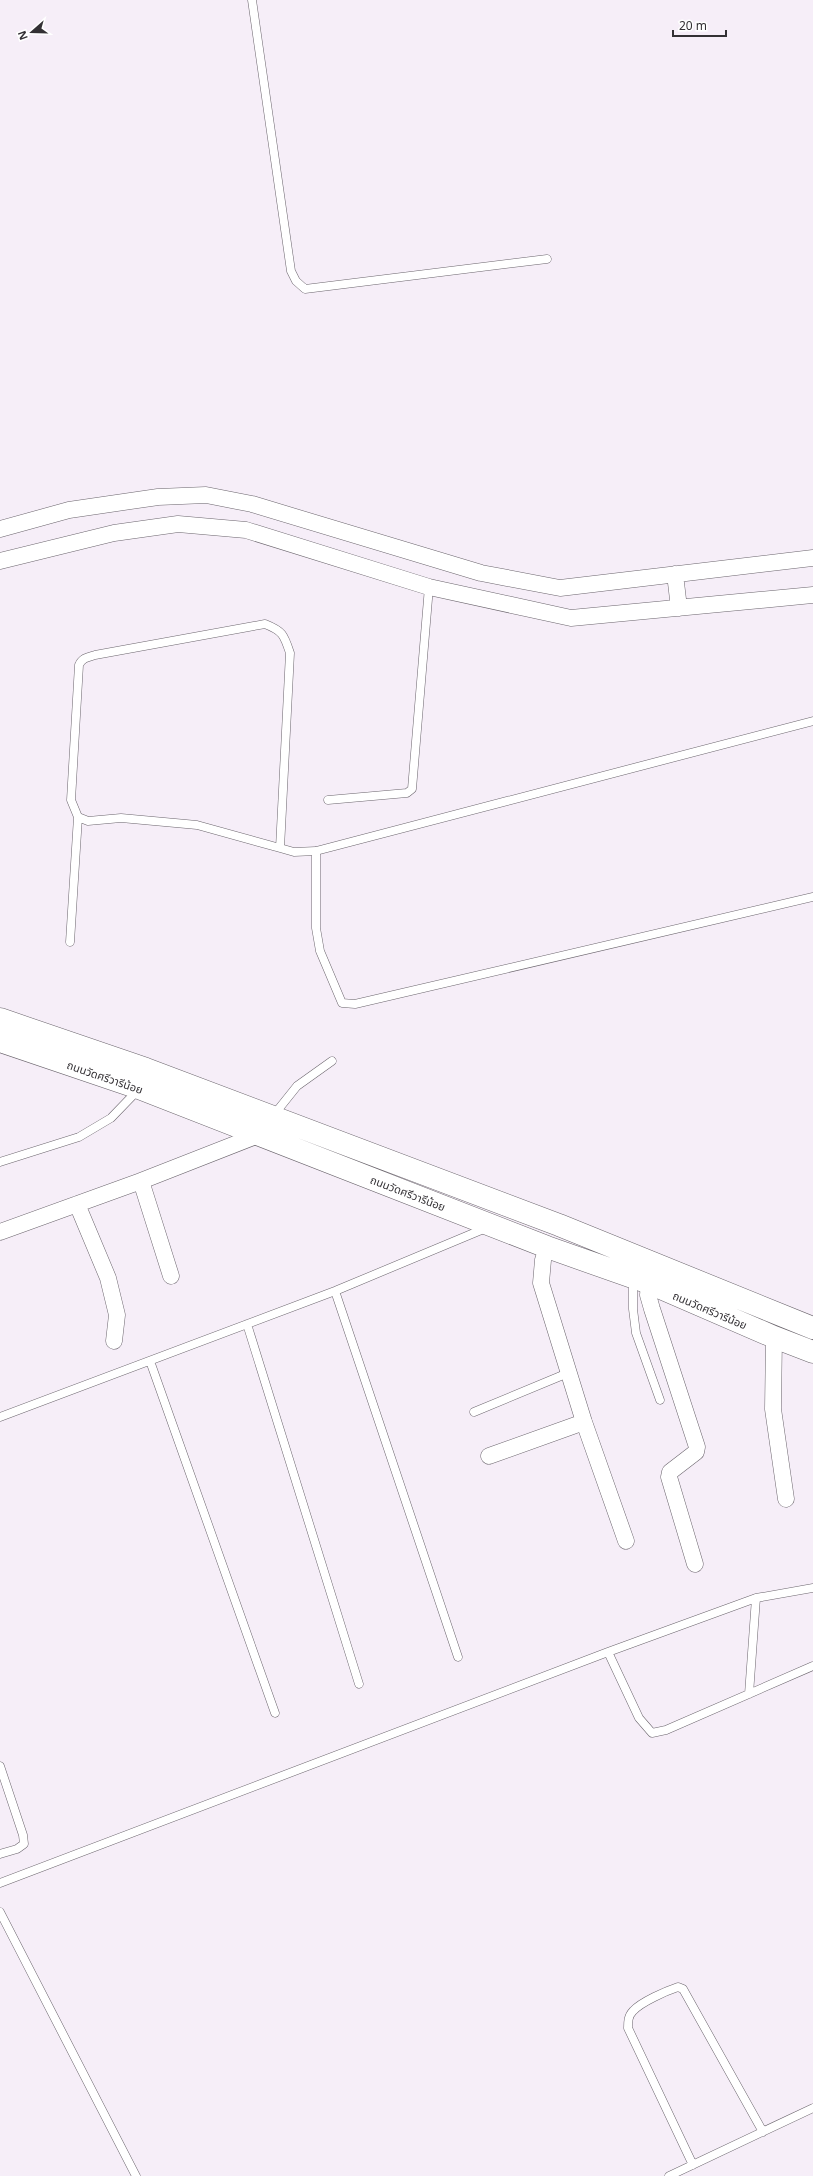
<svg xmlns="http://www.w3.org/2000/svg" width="813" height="2176" font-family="'Noto Sans','Noto Sans Thai',sans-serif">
	<rect width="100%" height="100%" fill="#f6eef8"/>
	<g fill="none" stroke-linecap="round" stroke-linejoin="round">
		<defs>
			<path id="service" d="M 252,0 L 291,271 L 296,281 L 305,289 L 547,259
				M 328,800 L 407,793 L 412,789 L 429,587
				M 280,848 L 294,852 L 316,851 L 813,721
				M 316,851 L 316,928 L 320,951 L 342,1003 L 355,1004 L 813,897
				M 70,942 L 78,817 L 71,800 L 72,783 L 79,665 C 82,658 88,657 95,655 L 265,624 C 283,631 284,635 290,653 L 280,848 L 197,825 L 121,818 L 88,821 L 78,817
				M 273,1116 L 297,1086 L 332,1061
				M 0,1162 L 79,1137 L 111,1118 L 139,1089
				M 633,1279 L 633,1309 L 636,1333 L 660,1400
				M 335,1291 L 458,1657
				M 247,1324 L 359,1684
				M 150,1361 L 275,1713
				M 474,1412 L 568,1373
				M 0,1417 L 335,1291 L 486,1228
				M 608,1652 L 639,1718 L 652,1733 L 666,1730 L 813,1666
				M 749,1694 L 756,1598
				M 0,1766 L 23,1835 L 24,1844 L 17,1849 L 0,1854
				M 0,1883 L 608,1652 L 756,1598 L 813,1588
				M 0,1912 L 136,2176
				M 693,2165 L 628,2028 C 628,2022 628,2016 633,2011 C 641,2002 666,1991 678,1987 L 683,1989 L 763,2132
				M 669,2176 L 813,2108"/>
			<path id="minor" d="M 0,529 L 69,510 L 158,497 L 206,495 L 252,504 L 481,573 L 560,588 L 813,558
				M 0,561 L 114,533 L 178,524 L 246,530 L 429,587 L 571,618 L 813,595
				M 675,574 L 679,608
				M 141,1181 L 171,1276
				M 77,1204 L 108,1278 L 117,1315 L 114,1341
				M 0,1232 L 141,1181 L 256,1136
				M 547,1247 L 543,1260 L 541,1283 L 584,1422 L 626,1541
				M 649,1283 L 648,1295 L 652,1309 L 697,1447 L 696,1452 L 670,1472 L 669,1477 L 695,1564
				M 774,1337 L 773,1409 L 786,1499
				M 489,1456 L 584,1422"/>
			<path id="secondary" d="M 0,1019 L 146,1069 L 559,1225 L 813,1328
				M 0,1041 L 139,1088 L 547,1247 L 649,1283 L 774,1337 L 813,1352"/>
		</defs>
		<use href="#service" stroke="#6b656d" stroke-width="9"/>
		<use href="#minor" stroke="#6b656d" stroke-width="17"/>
		<use href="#secondary" stroke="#6b656d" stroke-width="23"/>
		<use href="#service" stroke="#fff" stroke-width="8"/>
		<use href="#minor" stroke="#fff" stroke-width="16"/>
		<use href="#secondary" stroke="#fff" stroke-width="22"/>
	</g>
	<g text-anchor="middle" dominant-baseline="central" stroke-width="3.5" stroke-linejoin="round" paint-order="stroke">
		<g font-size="11" fill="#333034" stroke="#fff">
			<text transform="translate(105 1077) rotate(19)">ถนนวัดศรีวารีน้อย</text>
			<text transform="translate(408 1193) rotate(21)">ถนนวัดศรีวารีน้อย</text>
			<text transform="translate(710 1310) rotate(23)">ถนนวัดศรีวารีน้อย</text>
		</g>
	</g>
	<g transform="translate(32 32) rotate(250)" stroke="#ffffff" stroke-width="3" paint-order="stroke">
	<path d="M0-3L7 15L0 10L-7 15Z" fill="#333034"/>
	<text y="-6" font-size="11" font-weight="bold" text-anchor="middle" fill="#333034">N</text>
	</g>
	<path d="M673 30v6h53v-6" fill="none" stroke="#333034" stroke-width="2"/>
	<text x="679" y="30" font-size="12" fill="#333034" stroke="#ffffff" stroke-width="3" paint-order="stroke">20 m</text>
</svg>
